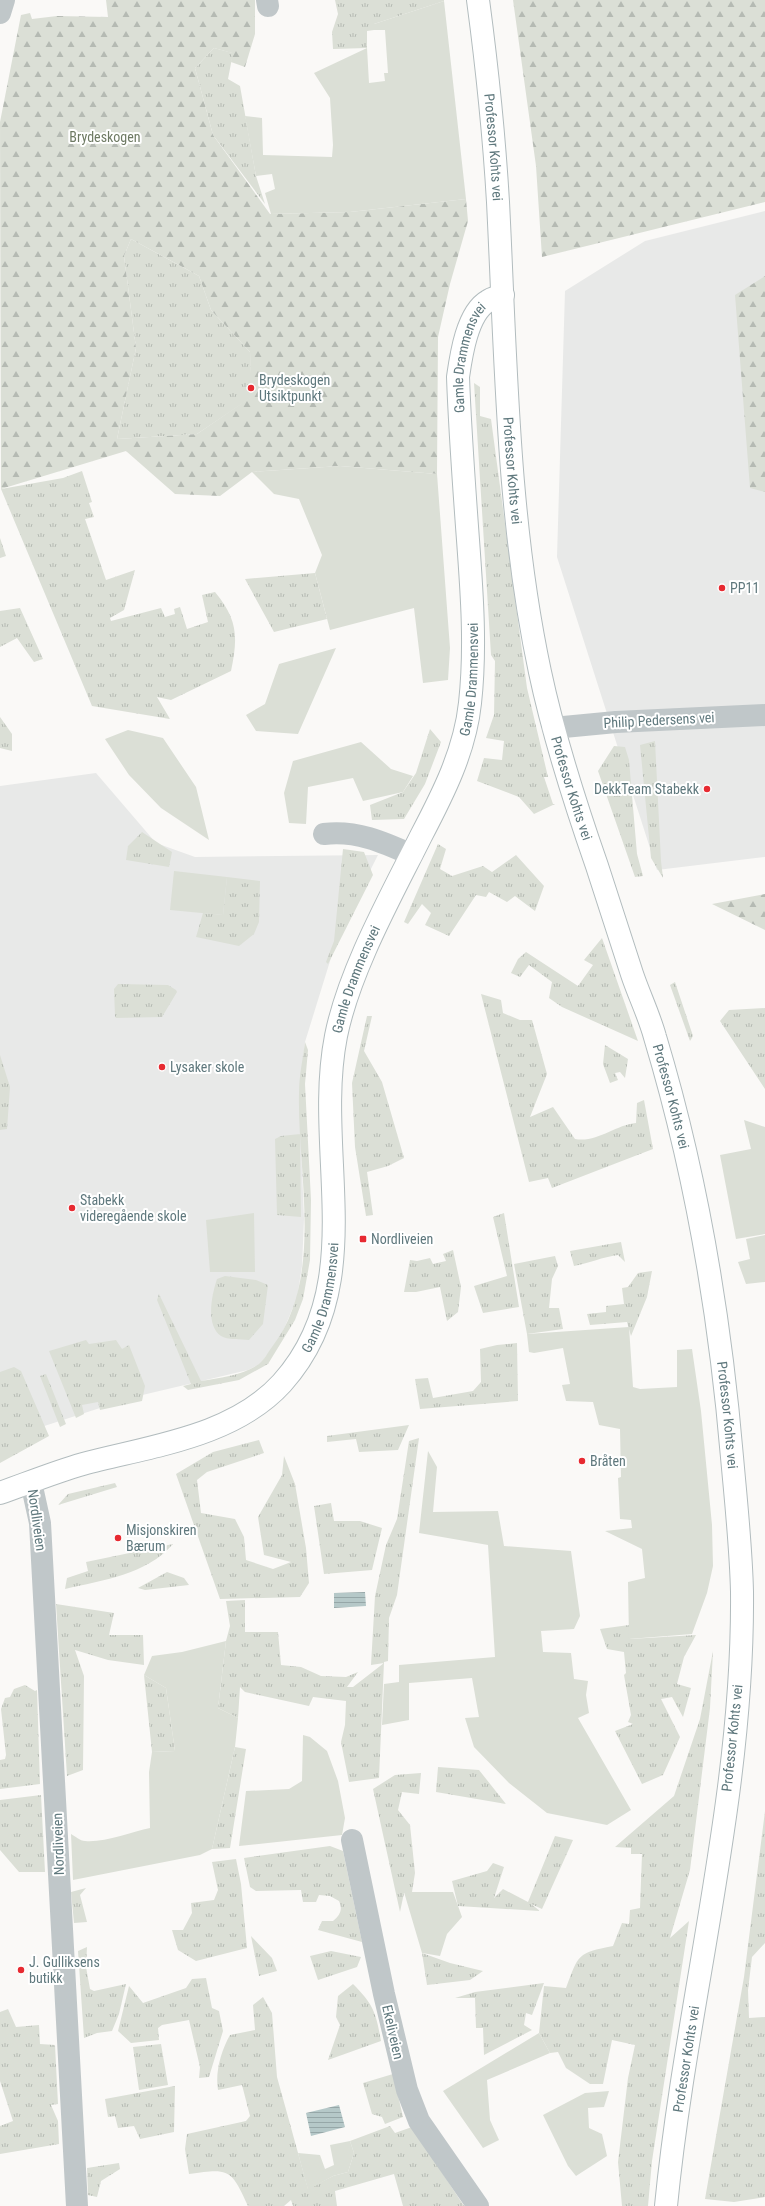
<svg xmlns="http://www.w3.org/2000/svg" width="765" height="2206" font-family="'Roboto Condensed',sans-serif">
	<defs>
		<pattern id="grass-tufts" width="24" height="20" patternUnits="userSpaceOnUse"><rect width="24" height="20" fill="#dbdfd6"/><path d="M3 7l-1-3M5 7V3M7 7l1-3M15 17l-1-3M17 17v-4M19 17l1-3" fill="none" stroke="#b5bab3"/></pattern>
		<pattern id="forest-firs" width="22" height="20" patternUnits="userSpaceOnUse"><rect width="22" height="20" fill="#dbdfd6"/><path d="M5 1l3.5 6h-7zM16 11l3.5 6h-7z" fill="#b5bab3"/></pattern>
		<pattern id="water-rules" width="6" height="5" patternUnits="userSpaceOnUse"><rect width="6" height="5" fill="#b5c8c8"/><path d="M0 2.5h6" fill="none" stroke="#96a7a8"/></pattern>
	</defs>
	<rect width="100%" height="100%" fill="#faf9f7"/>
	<path fill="#e8e9e8" d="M 765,211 L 765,857 L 657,870 L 557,557 L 565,291 L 645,241 Z
		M 96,773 L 156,843 L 195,857 L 378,855 L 339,932 L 305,1042 L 299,1092 L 304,1219 L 302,1266 L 297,1298 L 281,1336 L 260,1364 L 248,1370 L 134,1397 L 35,1429 L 0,1447 L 0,786 Z"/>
	<path fill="url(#grass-tufts)" d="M 335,0 L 444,0 L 444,1 L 374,24 L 374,30 L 367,31 L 367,48 L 333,49 L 332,32 L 338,14 Z
		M 214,48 L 233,53 L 228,79 L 240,86 L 256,176 L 265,204 L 213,135 L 195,68 Z
		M 131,239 L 199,276 L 211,310 L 250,352 L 252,397 L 197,434 L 117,439 L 136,348 L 124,256 Z
		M 474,383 L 480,387 L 480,416 L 491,419 L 527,688 L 548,777 L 544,777 L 553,804 L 555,804 L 534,814 L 519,797 L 477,781 L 484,758 L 502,760 L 504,741 L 486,738 L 494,715 L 495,661 L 491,655 Z
		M 82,471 L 92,502 L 89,503 L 94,517 L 85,519 L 106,580 L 135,570 L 124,610 L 110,618 L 111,621 L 161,608 L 165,617 L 175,614 L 174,609 L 180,607 L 187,629 L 208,622 L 202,595 L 215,592 C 238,620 238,637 231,671 L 171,700 L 157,697 L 170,719 L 92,706 L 1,489 L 63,478 Z
		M 0,538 L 6,556 L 0,558 Z
		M 315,573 L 327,619 L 274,632 L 245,579 Z
		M 20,608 L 43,659 L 34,662 L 17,638 L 0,647 L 0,611 Z
		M 0,717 L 12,734 L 12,751 L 0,748 Z
		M 430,729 L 441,742 L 425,784 L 404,819 L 372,820 L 370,805 L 403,792 L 416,773 Z
		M 655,741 L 661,861 L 663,878 L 651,858 L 640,745 Z
		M 614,746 L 625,747 L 629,760 L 637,854 L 643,876 L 635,877 L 598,771 Z
		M 142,832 L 172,852 L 169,867 L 126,860 L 128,846 Z
		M 438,844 L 446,849 L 440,869 L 452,876 L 483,866 L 492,872 L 516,855 L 544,886 L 535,911 L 515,896 L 507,902 L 489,892 L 486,897 L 476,895 L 449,936 L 425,925 L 431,913 L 422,904 L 408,924 L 404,922 Z
		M 343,849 L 364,852 L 373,875 L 328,964 L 326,962 L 334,941 Z
		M 227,877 L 260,881 L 259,922 L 254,934 L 239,946 L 196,937 L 203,913 L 223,915 Z
		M 602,938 L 638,1041 L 562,1007 L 549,998 L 552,982 L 529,965 L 520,977 L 511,973 L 518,959 L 526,952 L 578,986 L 593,965 L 584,960 Z
		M 675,982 L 693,1036 L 690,1041 L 670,985 Z
		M 118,984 L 168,985 L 176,990 L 177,992 L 162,1017 L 116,1018 L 115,1016 L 114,989 Z
		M 481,994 L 501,1000 L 503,1013 L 520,1020 L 532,1020 L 547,1074 L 530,1117 L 553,1107 L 575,1139 C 597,1143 615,1125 636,1123 L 637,1103 L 644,1100 L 653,1149 L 552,1188 L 548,1178 L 529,1182 Z
		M 765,1008 L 765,1089 L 720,1021 L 729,1010 Z
		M 367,1016 L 372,1016 L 364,1051 L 382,1082 L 404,1158 L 388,1166 L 367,1172 L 373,1215 L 366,1216 L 355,1147 L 352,1083 Z
		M 305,1042 L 308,1050 L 305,1084 L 311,1200 L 310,1260 L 303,1299 L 295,1320 L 268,1364 L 239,1380 L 188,1390 L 183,1386 L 191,1384 L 157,1300 L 159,1294 L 201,1381 C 220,1378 243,1375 259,1364 C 264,1360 268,1352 272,1347 C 325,1278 297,1173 299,1093 C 299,1076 303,1058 305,1042 Z
		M 605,1045 L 628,1059 L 625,1078 L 620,1072 L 615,1073 L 618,1080 L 610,1083 L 603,1064 Z
		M 0,1055 L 10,1087 L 7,1129 L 0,1130 Z
		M 300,1134 L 301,1217 L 277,1215 L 275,1139 L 281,1136 Z
		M 504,1213 L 519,1307 L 483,1313 L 474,1286 L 507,1276 L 493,1217 Z
		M 621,1242 L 625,1262 L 618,1255 C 602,1257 590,1263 574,1266 L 570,1251 Z
		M 453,1250 L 461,1287 L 458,1312 L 447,1321 L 440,1287 L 416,1292 L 404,1292 L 410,1260 L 417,1261 L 430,1258 L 433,1264 L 446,1261 L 443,1254 Z
		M 555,1256 L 558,1266 L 552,1279 L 549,1308 L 559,1308 L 563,1329 L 527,1334 L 514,1264 Z
		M 652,1271 L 647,1297 L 631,1336 L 627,1322 L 590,1325 L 587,1314 L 606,1312 L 606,1306 L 624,1304 L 622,1288 L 628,1287 L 638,1273 Z
		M 225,1276 L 256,1280 L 268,1285 L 263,1324 L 249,1340 C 241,1339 227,1340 221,1336 C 205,1325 212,1294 217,1279 Z
		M 86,1340 L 89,1344 L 116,1340 L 122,1349 L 129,1345 L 145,1386 L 142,1401 L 100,1410 L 98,1402 L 82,1405 L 84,1414 L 76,1418 L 49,1351 Z
		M 517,1343 L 518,1401 L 420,1409 L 415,1379 L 428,1378 L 433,1398 L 473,1391 L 481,1382 L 480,1349 L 497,1345 Z
		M 14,1367 L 21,1371 L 49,1436 L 0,1463 L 0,1372 Z
		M 46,1374 L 66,1424 L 60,1427 L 40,1376 Z
		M 409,1425 L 398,1450 L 359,1452 L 356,1439 L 327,1442 L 327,1436 Z
		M 419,1438 L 397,1595 L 389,1618 L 388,1661 L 384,1662 L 379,1778 L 349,1782 L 341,1742 L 345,1725 L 346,1701 L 313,1697 L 309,1706 L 245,1692 L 240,1687 L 238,1718 L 218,1708 L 226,1641 L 230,1626 L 226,1601 L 245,1600 L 245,1632 L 278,1632 L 281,1665 L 301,1667 L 321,1676 L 346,1677 L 358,1672 L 347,1687 L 353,1687 L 384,1663 L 371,1665 L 375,1596 L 386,1545 L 397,1519 L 409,1441 Z
		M 259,1440 L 264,1453 L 207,1472 L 197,1480 L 201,1513 L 235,1519 L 244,1537 L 246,1560 L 273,1569 L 291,1562 L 264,1555 L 258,1517 L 282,1475 L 284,1456 L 295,1484 L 306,1548 L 309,1583 L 300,1597 L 220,1599 L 176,1474 L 213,1452 Z
		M 115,1483 L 117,1487 L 58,1505 L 68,1494 Z
		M 331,1503 L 334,1521 L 360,1521 L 382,1528 L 372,1570 L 324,1574 L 314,1506 Z
		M 173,1544 C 146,1575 103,1580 65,1589 L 67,1578 L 88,1571 L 86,1562 Z
		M 167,1572 L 184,1578 L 189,1585 L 145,1590 L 138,1588 Z
		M 56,1604 L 114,1613 L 109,1635 L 143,1635 L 144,1665 L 108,1660 L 75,1650 L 84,1676 L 83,1770 L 67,1776 Z
		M 629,1625 L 630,1639 L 696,1635 L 684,1657 L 677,1684 L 691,1688 L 683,1717 L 672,1697 L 661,1699 L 680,1737 L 663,1775 L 642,1784 L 615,1731 L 633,1724 L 628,1722 L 631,1715 L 624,1675 L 626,1673 L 624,1652 L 607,1649 L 600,1629 Z
		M 713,1651 L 710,1708 L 690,1870 L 670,1938 L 689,1921 L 652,2161 L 648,2206 L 622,2206 L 618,2162 L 628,2078 L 635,2045 L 612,2040 L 603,2084 L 590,2084 L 566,2068 L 558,2052 L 550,2053 L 539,2033 L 544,1986 L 566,1988 C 579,1954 577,1953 613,1946 L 622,1923 L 629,1924 L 630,1910 L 640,1908 L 642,1854 L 631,1854 L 631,1848 L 615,1847 L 674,1796 L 700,1719 Z
		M 144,1675 L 166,1688 L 175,1751 L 152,1752 Z
		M 25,1685 L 35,1691 L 37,1690 L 40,1784 L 0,1789 L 0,1760 L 5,1759 L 6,1755 L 1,1709 L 5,1698 L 10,1697 L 14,1689 Z
		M 235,1747 L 246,1749 L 230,1848 L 212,1849 Z
		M 438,1767 L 479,1770 L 506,1804 L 436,1792 Z
		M 421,1773 L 419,1794 L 402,1792 L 398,1810 L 410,1825 L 415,1873 L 412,1892 L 404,1893 L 400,1912 L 373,1789 L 395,1775 Z
		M 41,1795 L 45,1872 L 19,1872 L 0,1850 L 0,1800 Z
		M 765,1811 L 765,1943 L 752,1957 L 748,1990 L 749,2018 L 765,2017 L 765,2197 L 734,2202 L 705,2199 L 744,1977 Z
		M 555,1836 L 573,1840 L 542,1909 L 531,1904 L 540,1911 L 458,1906 L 452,1881 L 487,1871 L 493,1863 L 504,1867 L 494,1898 L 503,1889 L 528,1902 Z
		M 330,1846 L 343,1851 L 362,1942 L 318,1930 L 322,1921 L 333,1921 C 340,1915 343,1910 339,1901 L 330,1896 L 319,1895 L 316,1902 L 303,1902 L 301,1890 L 256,1891 L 250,1887 L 244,1858 Z
		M 236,1859 L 241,1884 L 247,1948 L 196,1961 L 178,1950 L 172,1930 L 183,1930 L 192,1913 L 191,1903 L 214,1900 L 218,1890 L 212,1862 Z
		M 86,1888 L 80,1895 L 87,1922 L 74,1923 L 71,1892 Z
		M 251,1936 L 272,1958 L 277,1971 L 259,1976 Z
		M 87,1947 L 86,1967 L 90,1989 L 94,1991 L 126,1984 L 119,2014 L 112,2031 L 97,2033 L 84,2038 L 78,1951 Z
		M 331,1951 L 361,1957 L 357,1967 L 318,1980 L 310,1956 Z
		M 422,1953 L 450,1963 L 483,1971 L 470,1980 L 427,1985 Z
		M 206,1978 L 212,2008 L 219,2011 L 223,2031 L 209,2077 L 199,2078 L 200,2067 L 189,2020 L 162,2025 L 158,2028 L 159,2040 L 131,2043 L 118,2031 L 129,1986 L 143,2003 L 186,1988 L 192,1979 Z
		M 544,1983 L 532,2015 L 526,2013 L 524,2025 L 532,2030 L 484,2055 L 483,2028 L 476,2028 L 475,1998 L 455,1998 L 475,1992 Z
		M 353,1984 C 373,2004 376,2012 381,2041 L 328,2060 L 340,2025 L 336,2017 L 338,1996 Z
		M 263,1997 L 272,2013 L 277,2077 L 308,2189 L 333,2176 L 348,2172 L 354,2153 L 350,2141 L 390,2126 L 395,2133 L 412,2127 L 464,2206 L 403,2206 L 394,2174 L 335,2191 L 337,2206 L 293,2206 L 291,2200 L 284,2206 L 248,2206 C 231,2169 230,2168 189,2174 L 185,2149 L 187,2134 L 246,2121 L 250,2116 L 242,2085 L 218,2090 C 215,2072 221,2051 230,2035 L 255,2030 L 253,2005 Z
		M 8,2009 L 16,2027 L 39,2025 L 40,2044 L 55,2045 L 58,2104 L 51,2105 L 58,2121 L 59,2144 L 0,2154 L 0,2126 L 13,2121 L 0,2081 L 0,2012 Z
		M 161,2044 L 168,2085 L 139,2090 L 133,2047 Z
		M 393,2074 L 403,2117 L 385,2124 L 382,2117 L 372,2114 L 363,2083 Z
		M 175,2086 L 174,2132 L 140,2139 L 134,2126 L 118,2128 L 115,2116 L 108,2117 L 105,2099 Z
		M 119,2163 L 120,2169 L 101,2181 L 97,2197 L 88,2195 L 87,2168 Z"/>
	<path fill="url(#forest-firs)" fill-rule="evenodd" d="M 106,0 L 255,0 L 255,34 L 245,67 L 231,62 L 232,53 L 214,48 L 195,68 L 213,135 L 270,214 L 350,212 L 466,199 L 468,221 L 450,284 L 438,337 L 437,474 L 340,466 L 252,472 L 220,496 L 175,494 L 126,451 L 1,489 L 0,122 L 21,15 L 30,13 L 32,19 L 57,16 L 108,17 ZM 131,239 L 199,276 L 211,310 L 250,352 L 251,397 L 197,434 L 117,439 L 136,348 L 124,256 Z
		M 513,0 L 765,0 L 765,202 L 542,257 L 536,166 Z
		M 765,276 L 765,492 L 750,488 L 735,295 Z
		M 765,894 L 765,930 L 712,904 Z"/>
	<path fill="#dbdfd6" d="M 444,1 L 466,199 L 350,212 L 271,214 L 265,193 L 275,189 L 272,174 L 256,176 L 245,116 L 262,118 L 263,155 L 332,157 L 333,145 L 330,98 L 314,73 L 367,48 L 369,83 L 385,81 L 384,73 L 388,73 L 385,30 L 374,30 L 374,24 Z
		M 340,466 L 437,474 L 450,648 L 448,680 L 423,683 L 414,608 L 330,630 L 315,573 L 322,555 L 299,499 L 274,494 L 252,472 Z
		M 336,648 L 298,734 L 256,731 L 246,715 L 265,704 L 279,664 Z
		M 128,730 L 163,738 L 196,787 L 209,840 L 161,808 L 129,775 L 105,739 Z
		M 361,742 L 391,769 L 413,776 L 403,792 L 363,801 L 353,778 L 308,787 L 306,824 L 289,823 L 284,793 L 293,761 Z
		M 174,871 L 227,877 L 223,915 L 170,910 Z
		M 744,1120 L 765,1127 L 765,1234 L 736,1239 L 720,1155 L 751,1149 Z
		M 254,1213 L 255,1272 L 210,1272 L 206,1220 Z
		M 765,1235 L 765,1282 L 746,1284 L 738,1262 L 750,1259 L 746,1239 Z
		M 629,1327 L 633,1387 L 640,1389 L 677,1387 L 677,1350 L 692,1349 L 701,1411 L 712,1525 L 713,1566 L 707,1593 L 692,1634 L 629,1639 L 628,1582 L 645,1578 L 642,1549 L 605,1531 L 632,1528 L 631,1520 L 620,1519 L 618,1478 L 621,1477 L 620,1429 L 599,1425 L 593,1402 L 566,1401 L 562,1385 L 570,1384 L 563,1348 L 534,1353 L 529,1352 L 527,1334 Z
		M 428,1451 L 437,1467 L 433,1512 L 498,1511 L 504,1546 L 571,1551 L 580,1616 L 574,1629 L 541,1631 L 543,1652 L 571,1653 L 574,1679 L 588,1681 L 586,1695 L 589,1713 L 578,1718 L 631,1810 L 607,1825 L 547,1813 L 509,1783 L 474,1747 L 465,1718 L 479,1717 L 472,1678 L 409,1683 L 409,1720 L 382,1725 L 384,1684 L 399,1682 L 399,1665 L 495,1657 L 488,1545 L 419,1533 Z
		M 226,1641 L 218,1708 L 238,1718 L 235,1747 L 212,1849 L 200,1855 L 73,1880 L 71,1834 C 75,1836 80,1841 85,1841 C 103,1843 132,1832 150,1828 L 149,1772 L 152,1752 L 175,1751 L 166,1688 L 144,1675 L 152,1656 L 182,1652 Z
		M 303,1735 L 310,1737 L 327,1751 L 338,1781 L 345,1818 L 342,1835 L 239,1846 L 246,1791 L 289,1789 L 302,1781 Z
		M 404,1892 L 453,1892 L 462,1917 L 447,1934 L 440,1956 L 422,1953 Z
		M 539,2033 L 550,2053 L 487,2080 L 490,2120 L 499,2140 L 483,2148 L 443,2091 Z
		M 609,2091 L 604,2107 L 588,2108 L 589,2128 L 602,2134 L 607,2156 L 576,2176 L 568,2166 L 543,2115 L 585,2093 Z
		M 350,2141 L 354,2153 L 348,2172 L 333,2176 L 308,2190 L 298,2153 L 320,2155 L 325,2169 L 334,2165 L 330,2145 Z"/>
	<path fill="url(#water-rules)" d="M 365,1592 L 366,1606 L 334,1608 L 334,1593 Z
		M 339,2105 L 345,2127 L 311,2136 L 306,2113 Z"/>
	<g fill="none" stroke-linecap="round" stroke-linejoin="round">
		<defs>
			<g id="secondary">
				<path id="s1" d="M 478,0 C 487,67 494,134 498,202 C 506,359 507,518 540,672 C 554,738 575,803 597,866 C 609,902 620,938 632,974 C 639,995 649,1015 655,1037 C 696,1173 720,1316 732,1457 C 736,1502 741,1547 742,1592 C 744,1799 686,2001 666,2206"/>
				<path id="s2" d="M 0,1493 C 28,1483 55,1472 83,1464 C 150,1446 233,1437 282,1383 C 371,1284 313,1153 336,1036 C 349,971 391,896 421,836 C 443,794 465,751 470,703 C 476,649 472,594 468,540 C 464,486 460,432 458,377 C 461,356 467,313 488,301 C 492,298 498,297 503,295"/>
			</g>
		</defs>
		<use href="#secondary" stroke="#b2bcbe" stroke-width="24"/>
		<path stroke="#c0c7c9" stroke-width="22" d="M 267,0 L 268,6
			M 0,13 L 4,0
			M 553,728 L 616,722 L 765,715
			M 324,834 C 356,830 383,842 412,855
			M 31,1482 L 40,1523 L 77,2206
			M 352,1840 L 384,1994 L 407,2090 L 419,2121 L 478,2206"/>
		<use href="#secondary" stroke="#fff" stroke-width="22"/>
	</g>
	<g fill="#e72a31" stroke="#fff" stroke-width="1.5">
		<circle cx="251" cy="388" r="4"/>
		<circle cx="722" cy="588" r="4"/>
		<circle cx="707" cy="789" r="4"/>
		<circle cx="162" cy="1067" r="4"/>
		<circle cx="72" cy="1208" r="4"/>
		<rect x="359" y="1235" width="8" height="8" rx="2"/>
		<circle cx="582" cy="1461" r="4"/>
		<circle cx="118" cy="1538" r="4"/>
		<circle cx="21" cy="1970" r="4"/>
	</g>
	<g text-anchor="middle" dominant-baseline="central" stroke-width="4" stroke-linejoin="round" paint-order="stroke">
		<g font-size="14" fill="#6e7a63" stroke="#fff">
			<text x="105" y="137">Brydeskogen</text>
		</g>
		<g font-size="14" fill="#5f787d" stroke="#fff">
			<text stroke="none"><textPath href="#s1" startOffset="148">Professor Kohts vei</textPath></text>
			<text stroke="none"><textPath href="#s2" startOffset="1374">Gamle Drammensvei</textPath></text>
			<text stroke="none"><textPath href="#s1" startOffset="472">Professor Kohts vei</textPath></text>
			<text stroke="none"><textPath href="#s2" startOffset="1050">Gamle Drammensvei</textPath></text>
			<text transform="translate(659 720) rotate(-3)">Philip Pedersens vei</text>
			<text stroke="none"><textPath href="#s1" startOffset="796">Professor Kohts vei</textPath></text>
			<text stroke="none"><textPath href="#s2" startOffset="726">Gamle Drammensvei</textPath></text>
			<text stroke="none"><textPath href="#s1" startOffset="1120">Professor Kohts vei</textPath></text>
			<text stroke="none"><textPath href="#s2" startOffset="402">Gamle Drammensvei</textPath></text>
			<text stroke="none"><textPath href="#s1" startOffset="1444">Professor Kohts vei</textPath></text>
			<text transform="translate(37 1520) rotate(82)">Nordliveien</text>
			<text transform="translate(732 1738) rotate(-84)">Professor Kohts vei</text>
			<text transform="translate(58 1844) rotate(-92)">Nordliveien</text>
			<text transform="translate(393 2032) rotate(77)">Ekeliveien</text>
			<text transform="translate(686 2059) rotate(-81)">Professor Kohts vei</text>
		</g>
		<g font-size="14" fill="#5f787d" stroke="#fff" text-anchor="start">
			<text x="259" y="380">Brydeskogen<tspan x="259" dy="16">Utsiktpunkt</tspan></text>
			<text x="730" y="588">PP11</text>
			<text x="699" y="789" text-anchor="end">DekkTeam Stabekk</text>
			<text x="170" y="1067">Lysaker skole</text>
			<text x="80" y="1200">Stabekk<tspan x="80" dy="16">videregående skole</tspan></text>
			<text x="371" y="1239">Nordliveien</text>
			<text x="590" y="1461">Bråten</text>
			<text x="126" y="1530">Misjonskiren<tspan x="126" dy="16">Bærum</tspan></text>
			<text x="29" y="1962">J. Gulliksens<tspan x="29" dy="16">butikk</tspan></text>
		</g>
	</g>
</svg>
